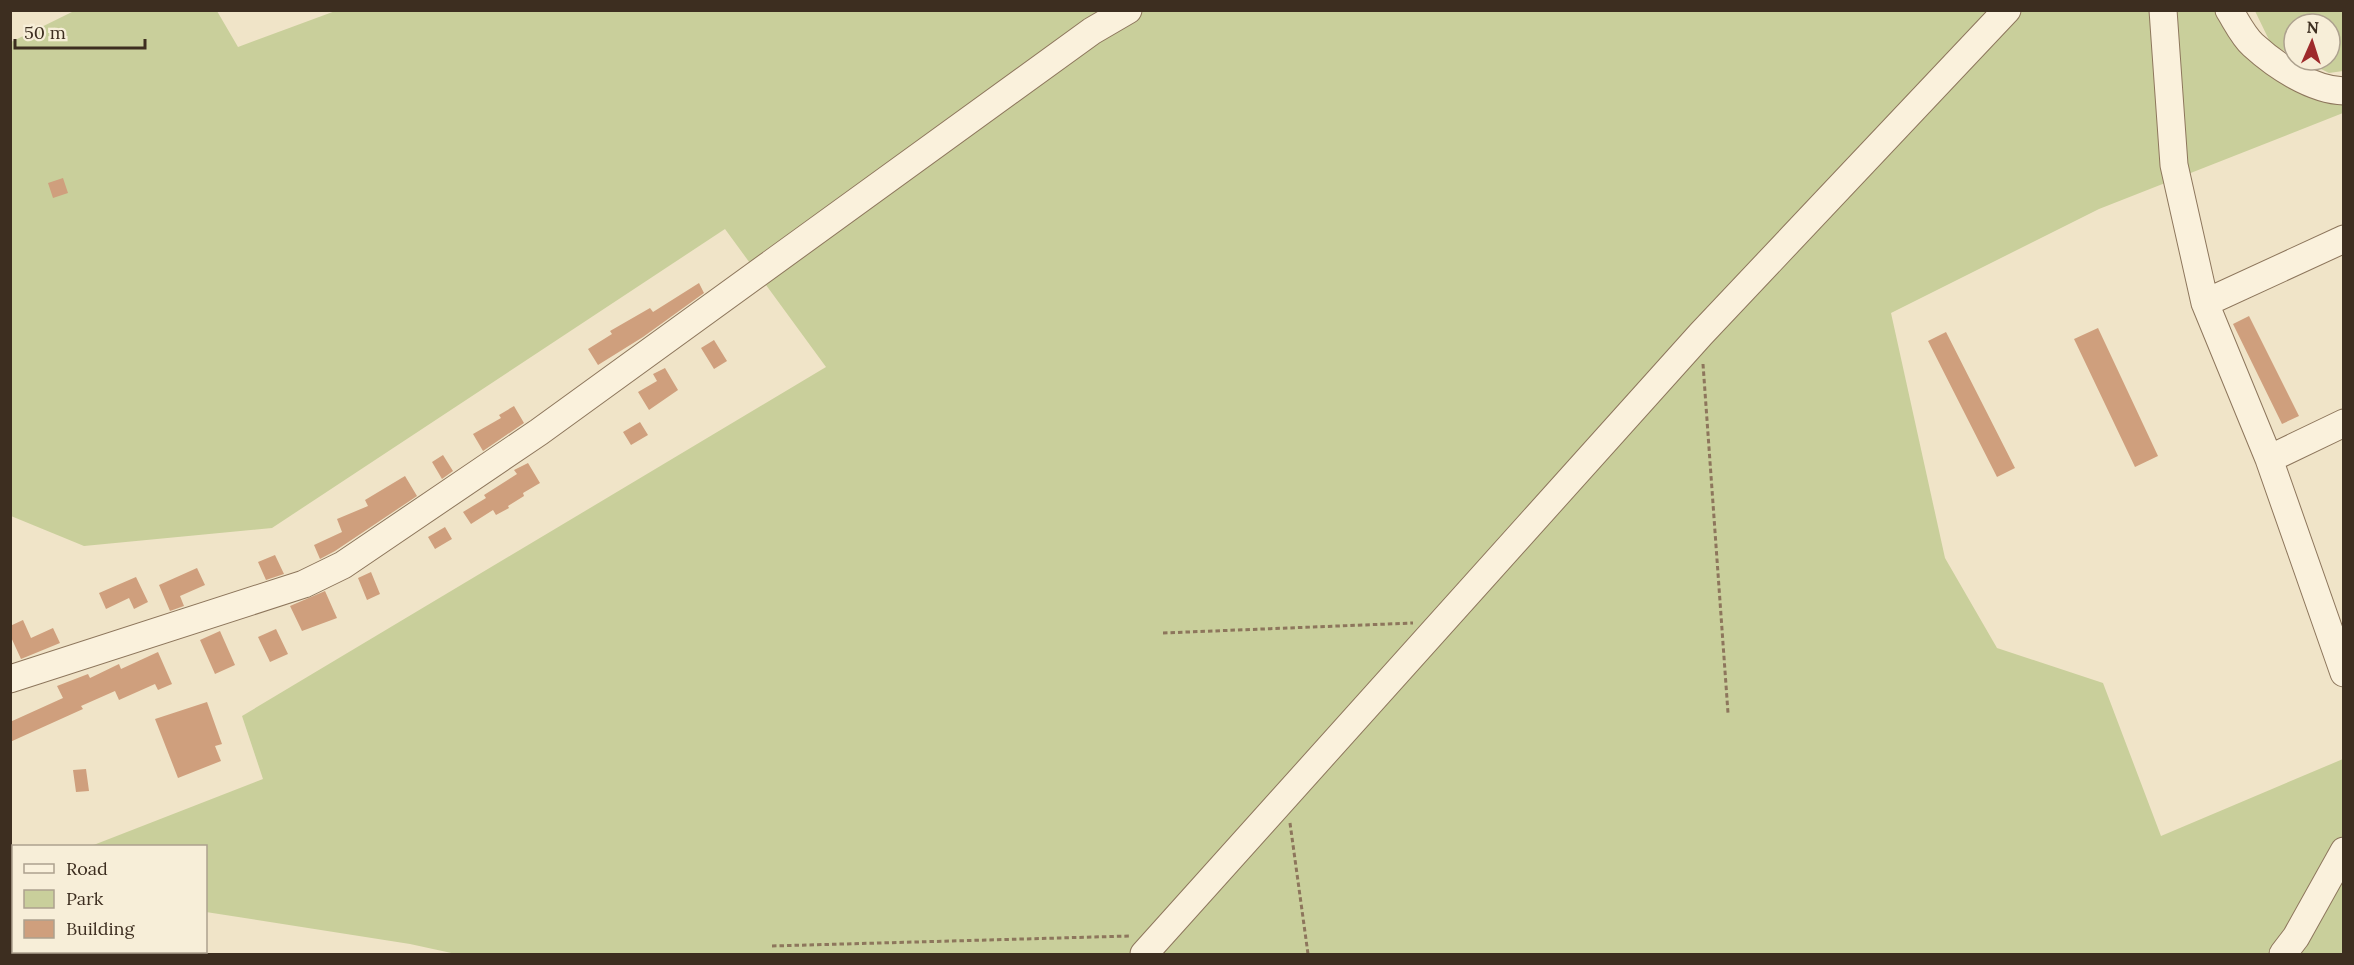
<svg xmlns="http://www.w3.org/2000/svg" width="2354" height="965" font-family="Lora,serif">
	<rect width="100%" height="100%" fill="#f0e4c8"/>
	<path fill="#c9cf9b" d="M 338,10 L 2227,11 L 2248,51 L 2343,94 L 2343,113 L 2099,209 L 1891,313 L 1945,558 L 1997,648 L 2103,683 L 2161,836 L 2343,759 L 2343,954 L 456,954 L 410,944 L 206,912 L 206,846 L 91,846 L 263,779 L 242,716 L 826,367 L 725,229 L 272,528 L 84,546 L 11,516 L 11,42 L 74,11 L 217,11 L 238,47 Z
		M 2255,11 L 2343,11 L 2343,71 L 2329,73 L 2303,60 L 2330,60 L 2330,24 L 2294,24 L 2294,56 L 2271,44 Z"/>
	<path fill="#cf9f7d" d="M 63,178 L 68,193 L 53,198 L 48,183 Z
		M 699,283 L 704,293 L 643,337 L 598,365 L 588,349 L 612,334 L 610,331 L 650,308 L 653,312 Z
		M 2249,316 L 2299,416 L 2282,424 L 2233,324 Z
		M 2098,328 L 2158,456 L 2135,467 L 2074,339 Z
		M 1946,332 L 2015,468 L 1997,477 L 1928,341 Z
		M 714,340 L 727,361 L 714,369 L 701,348 Z
		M 665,368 L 678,390 L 649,410 L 638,392 L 657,381 L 653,374 Z
		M 514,406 L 524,423 L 483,451 L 473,434 L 501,418 L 499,415 Z
		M 640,422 L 648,435 L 631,445 L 623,432 Z
		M 443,455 L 453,471 L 442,479 L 432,462 Z
		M 528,463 L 540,483 L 523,493 L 524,496 L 508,506 L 509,508 L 496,515 L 493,510 L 471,524 L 463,512 L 486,498 L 484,495 L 517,474 L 514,470 Z
		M 405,476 L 417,496 L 335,551 L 320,559 L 314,545 L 342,532 L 337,519 L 368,506 L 365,500 Z
		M 445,527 L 452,539 L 435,549 L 428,537 Z
		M 275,555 L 284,574 L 266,580 L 258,562 Z
		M 197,568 L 205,585 L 180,596 L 184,606 L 170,611 L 159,585 Z
		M 371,572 L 380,594 L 367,600 L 358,578 Z
		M 136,577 L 148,602 L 134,609 L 129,598 L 106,609 L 99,593 Z
		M 325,591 L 337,618 L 302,631 L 290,606 Z
		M 23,620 L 31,638 L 53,628 L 60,643 L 21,659 L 10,635 L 10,626 Z
		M 276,629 L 288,654 L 270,662 L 258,637 Z
		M 220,631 L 235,665 L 215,674 L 200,640 Z
		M 158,652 L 172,684 L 158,690 L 155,684 L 119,700 L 115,691 L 81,706 L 83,709 L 10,742 L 10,722 L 63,698 L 57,686 L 88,674 L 90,678 L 119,664 L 121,669 Z
		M 207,702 L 222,744 L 215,746 L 221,761 L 178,778 L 155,719 Z
		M 86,769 L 89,791 L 76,792 L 73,770 Z"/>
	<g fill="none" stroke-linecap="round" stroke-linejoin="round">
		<defs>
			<path id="minor" d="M 2163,10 L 2174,165 L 2205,303 L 2269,459 L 2344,673
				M 2229,10 C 2236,21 2243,36 2253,45 C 2276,66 2312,90 2344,91
				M 2205,303 L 2344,239
				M 2269,459 L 2344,423
				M 10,679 L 304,584 L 343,565 L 539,432 L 1092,31 L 1128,10
				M 1144,954 L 1701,334 L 2007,10
				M 2283,954 L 2296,937 L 2344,851"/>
		</defs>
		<use href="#minor" stroke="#8d765c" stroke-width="29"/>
		<path stroke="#8d765c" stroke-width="3" stroke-dasharray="4.5 3" stroke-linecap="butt" d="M 1703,364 L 1728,713
			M 1163,633 L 1413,623
			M 1290,823 L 1308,954
			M 772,946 L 1130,936"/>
		<use href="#minor" stroke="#faf1dc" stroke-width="27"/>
	</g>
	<rect width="2354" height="965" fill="none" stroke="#3d2e20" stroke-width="24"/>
	<rect x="12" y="845" width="195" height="108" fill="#f7eed8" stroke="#ada18e" stroke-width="1.5"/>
	<rect x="24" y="864" width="30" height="9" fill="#faf1dc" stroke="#ada18e" stroke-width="1.5"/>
	<text x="66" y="875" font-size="18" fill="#3d2e20">Road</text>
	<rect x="24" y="890" width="30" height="18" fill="#c9cf9b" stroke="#ada18e" stroke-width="1.5"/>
	<text x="66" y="905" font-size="18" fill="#3d2e20">Park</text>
	<rect x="24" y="920" width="30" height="18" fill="#cf9f7d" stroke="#ada18e" stroke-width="1.5"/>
	<text x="66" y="935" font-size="18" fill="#3d2e20">Building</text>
	<g transform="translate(2312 42) rotate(3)"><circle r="28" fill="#f7eed8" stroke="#ada18e" stroke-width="1.5"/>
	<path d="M0-4.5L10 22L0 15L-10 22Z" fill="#9e2a2b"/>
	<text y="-9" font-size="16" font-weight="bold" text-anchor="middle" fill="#3d2e20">N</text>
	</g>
	<path d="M15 39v9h130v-9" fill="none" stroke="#3d2e20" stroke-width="3"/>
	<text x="24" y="39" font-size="18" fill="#3d2e20" stroke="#f7eed8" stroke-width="4.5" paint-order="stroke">50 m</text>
</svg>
